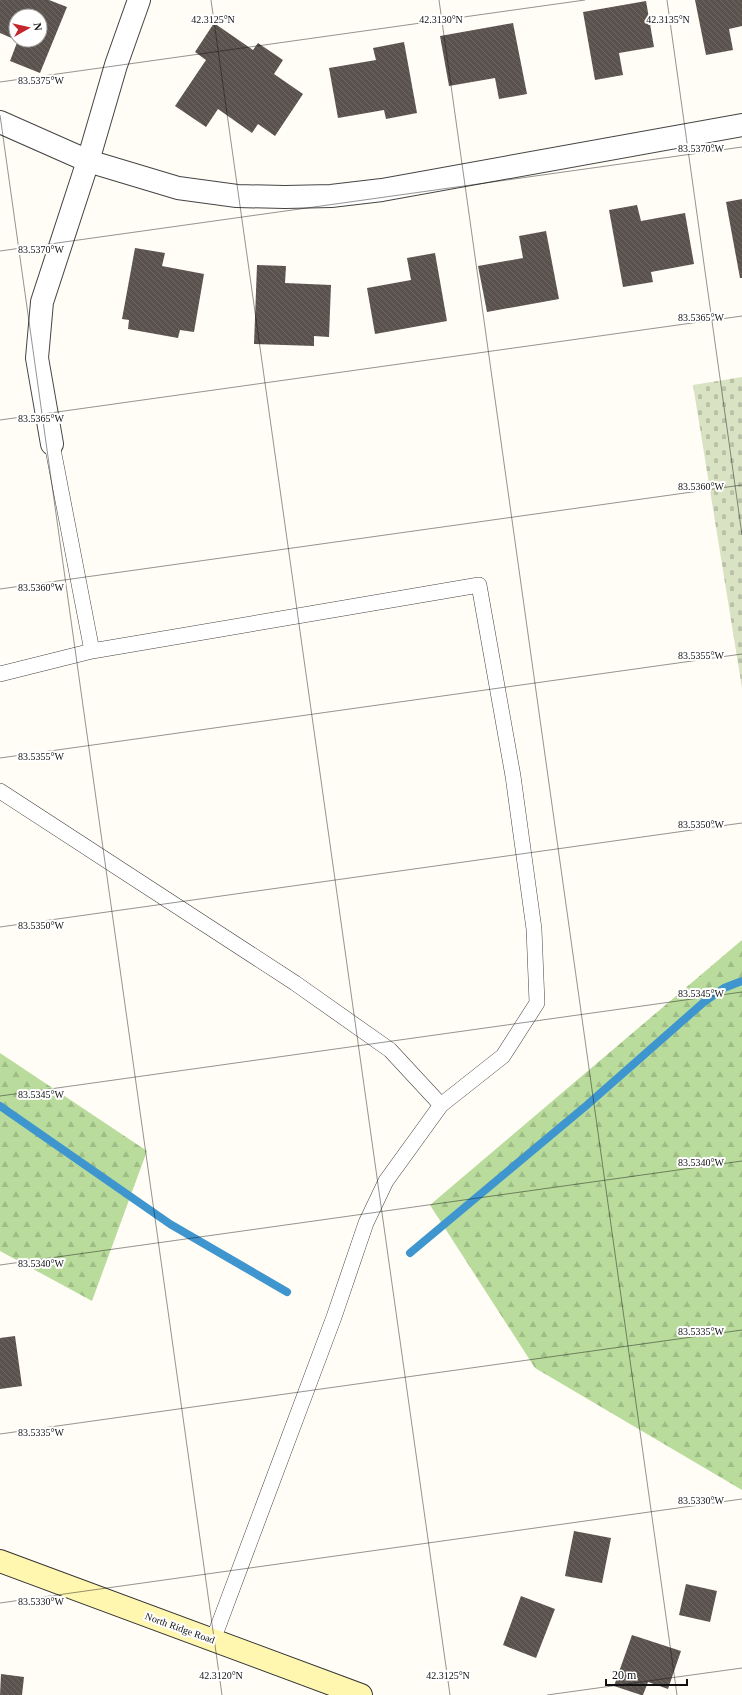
<svg xmlns="http://www.w3.org/2000/svg" width="742" height="1695" font-family="Georgia,serif">
	<defs>
		<pattern id="forest-firs" width="22" height="20" patternUnits="userSpaceOnUse"><rect width="22" height="20" fill="#b9dc9c"/><path d="M5 1l3.5 6h-7zM16 11l3.5 6h-7z" fill="#9ebc85"/></pattern>
		<pattern id="cemetery-stones" width="16" height="16" patternUnits="userSpaceOnUse"><rect width="16" height="16" fill="#d9e3c4"/><path d="M2 7V4a2 2 0 0 1 4 0v3zM10 15v-3a2 2 0 0 1 4 0v3z" fill="#b9c2a7"/></pattern>
		<pattern id="building-back-hatch" width="6" height="6" patternUnits="userSpaceOnUse"><rect width="6" height="6" fill="#5a524d"/><path d="M-1 5l2 2M0 0l6 6M5-1l2 2" fill="none" stroke="#6d6662"/></pattern>
	</defs>
	<rect width="100%" height="100%" fill="#fffdf5"/>
	<path fill="url(#forest-firs)" d="M 742,940 L 742,1490 L 535,1368 L 430,1205 Z
		M 0,1053 L 147,1151 L 92,1301 L 0,1251 Z"/>
	<path fill="url(#cemetery-stones)" d="M 742,377 L 742,688 L 693,385 Z"/>
	<g fill="none" stroke-linecap="round" stroke-linejoin="round">
		<path stroke="#3f96cf" stroke-width="8" d="M 0,1106 L 170,1224 L 287,1292
			M 410,1253 L 587,1105 L 704,1002 L 724,988 L 742,981"/>
	</g>
	<path fill="url(#building-back-hatch)" d="M 0,0 L 49,0 L 67,7 L 40,73 L 10,61 L 18,40 L 40,40 L 40,16 L 16,16 L 16,40 L 0,33 Z
		M 695,0 L 742,0 L 742,26 L 729,29 L 733,50 L 706,55 Z
		M 646,1 L 654,47 L 619,53 L 623,75 L 595,80 L 583,12 Z
		M 214,23 L 253,50 L 258,43 L 283,60 L 274,74 L 303,94 L 275,136 L 258,124 L 252,133 L 218,109 L 206,127 L 175,106 L 206,60 L 195,52 Z
		M 513,23 L 527,94 L 499,99 L 495,78 L 449,86 L 440,36 Z
		M 404,42 L 417,113 L 386,119 L 384,110 L 338,118 L 329,68 L 376,60 L 373,48 Z
		M 742,199 L 742,278 L 740,278 L 726,202 Z
		M 637,205 L 641,221 L 685,213 L 694,264 L 651,272 L 653,282 L 623,287 L 609,210 Z
		M 546,231 L 559,299 L 487,312 L 478,266 L 523,258 L 519,236 Z
		M 135,248 L 165,253 L 162,266 L 204,274 L 194,332 L 180,330 L 178,338 L 128,329 L 129,320 L 122,319 Z
		M 435,253 L 447,321 L 375,334 L 367,288 L 411,280 L 407,258 Z
		M 257,265 L 286,266 L 285,283 L 331,285 L 329,337 L 314,336 L 314,346 L 254,344 Z
		M 15,1336 L 22,1386 L 0,1389 L 0,1338 Z
		M 574,1531 L 611,1538 L 602,1583 L 565,1576 Z
		M 686,1584 L 717,1591 L 710,1622 L 679,1615 Z
		M 521,1596 L 555,1609 L 536,1658 L 503,1645 Z
		M 632,1635 L 681,1651 L 668,1689 L 648,1682 L 643,1695 L 641,1695 L 614,1686 Z
		M 1,1674 L 24,1677 L 22,1695 L 0,1695 Z"/>
	<g fill="none" stroke-linecap="round" stroke-linejoin="round">
		<defs>
			<path id="lane" d="M 52,444 L 92,651
				M 0,674 L 92,651 L 479,585 L 513,776 L 534,929 L 537,1003 L 503,1056 L 441,1105 L 386,1181 L 366,1223 L 334,1317 L 213,1640
				M 0,791 L 295,983 L 390,1050 L 441,1105"/>
			<path id="street" d="M 0,122 L 88,161 L 178,188 L 237,196 L 285,197 L 331,196 L 382,190 L 742,125
				M 52,444 L 37,358 L 42,302 L 88,161 L 116,65 L 139,0"/>
			<path id="secondary" d="M 0,1561 L 361,1695"/>
		</defs>
		<use href="#lane" stroke="#444" stroke-width="16"/>
		<use href="#street" stroke="#444" stroke-width="24"/>
		<use href="#secondary" stroke="#333" stroke-width="24"/>
		<use href="#lane" stroke="#fff" stroke-width="15"/>
		<use href="#street" stroke="#fff" stroke-width="22"/>
		<use href="#secondary" stroke="#fff6b0" stroke-width="22"/>
	</g>
	<path fill="none" stroke="#111" stroke-width="1" stroke-opacity="0.45" d="M 211,0 L 450,1695M 439,0 L 677,1695M 667,0 L 742,535M 0,82 L 585,0M 0,115 L 222,1695M 0,251 L 742,147M 0,420 L 742,316M 0,589 L 742,485M 0,758 L 742,654M 0,927 L 742,823M 0,1096 L 742,992M 0,1265 L 742,1161M 0,1434 L 742,1330M 0,1603 L 742,1499M 547,1695 L 742,1668"/>
	<g text-anchor="middle" dominant-baseline="central" stroke-width="4" stroke-linejoin="round" paint-order="stroke">
		<g font-size="10" fill="#111" stroke="#fff">
			<text transform="translate(180 1628) rotate(20)">North Ridge Road</text>
		</g>
	</g>
	<g font-size="10" text-anchor="middle" fill="#111" stroke="#fff" stroke-width="4" stroke-linejoin="round" paint-order="stroke">
		<text x="213" y="23">42.3125°N</text>
		<text x="441" y="23">42.3130°N</text>
		<text x="668" y="23">42.3135°N</text>
		<text x="41" y="84">83.5375°W</text>
		<text x="701" y="152">83.5370°W</text>
		<text x="41" y="253">83.5370°W</text>
		<text x="701" y="321">83.5365°W</text>
		<text x="41" y="422">83.5365°W</text>
		<text x="701" y="490">83.5360°W</text>
		<text x="41" y="591">83.5360°W</text>
		<text x="701" y="659">83.5355°W</text>
		<text x="41" y="760">83.5355°W</text>
		<text x="701" y="828">83.5350°W</text>
		<text x="41" y="929">83.5350°W</text>
		<text x="701" y="997">83.5345°W</text>
		<text x="41" y="1098">83.5345°W</text>
		<text x="701" y="1166">83.5340°W</text>
		<text x="41" y="1267">83.5340°W</text>
		<text x="701" y="1335">83.5335°W</text>
		<text x="41" y="1436">83.5335°W</text>
		<text x="701" y="1504">83.5330°W</text>
		<text x="41" y="1605">83.5330°W</text>
		<text x="221" y="1679">42.3120°N</text>
		<text x="448" y="1679">42.3125°N</text>
	</g>
	<g transform="translate(28 28) rotate(82)"><circle r="19" fill="#ffffff" stroke="#a0a0a0"/>
	<path d="M0-3L7 15L0 10L-7 15Z" fill="#c4262e"/>
	<text y="-6" font-size="11" font-weight="bold" text-anchor="middle" fill="#111111">N</text>
	</g>
	<path d="M606 1679v6h81v-6" fill="none" stroke="#111111" stroke-width="2"/>
	<text x="612" y="1679" font-size="12" fill="#111111" stroke="#ffffff" stroke-width="3" paint-order="stroke">20 m</text>
</svg>
